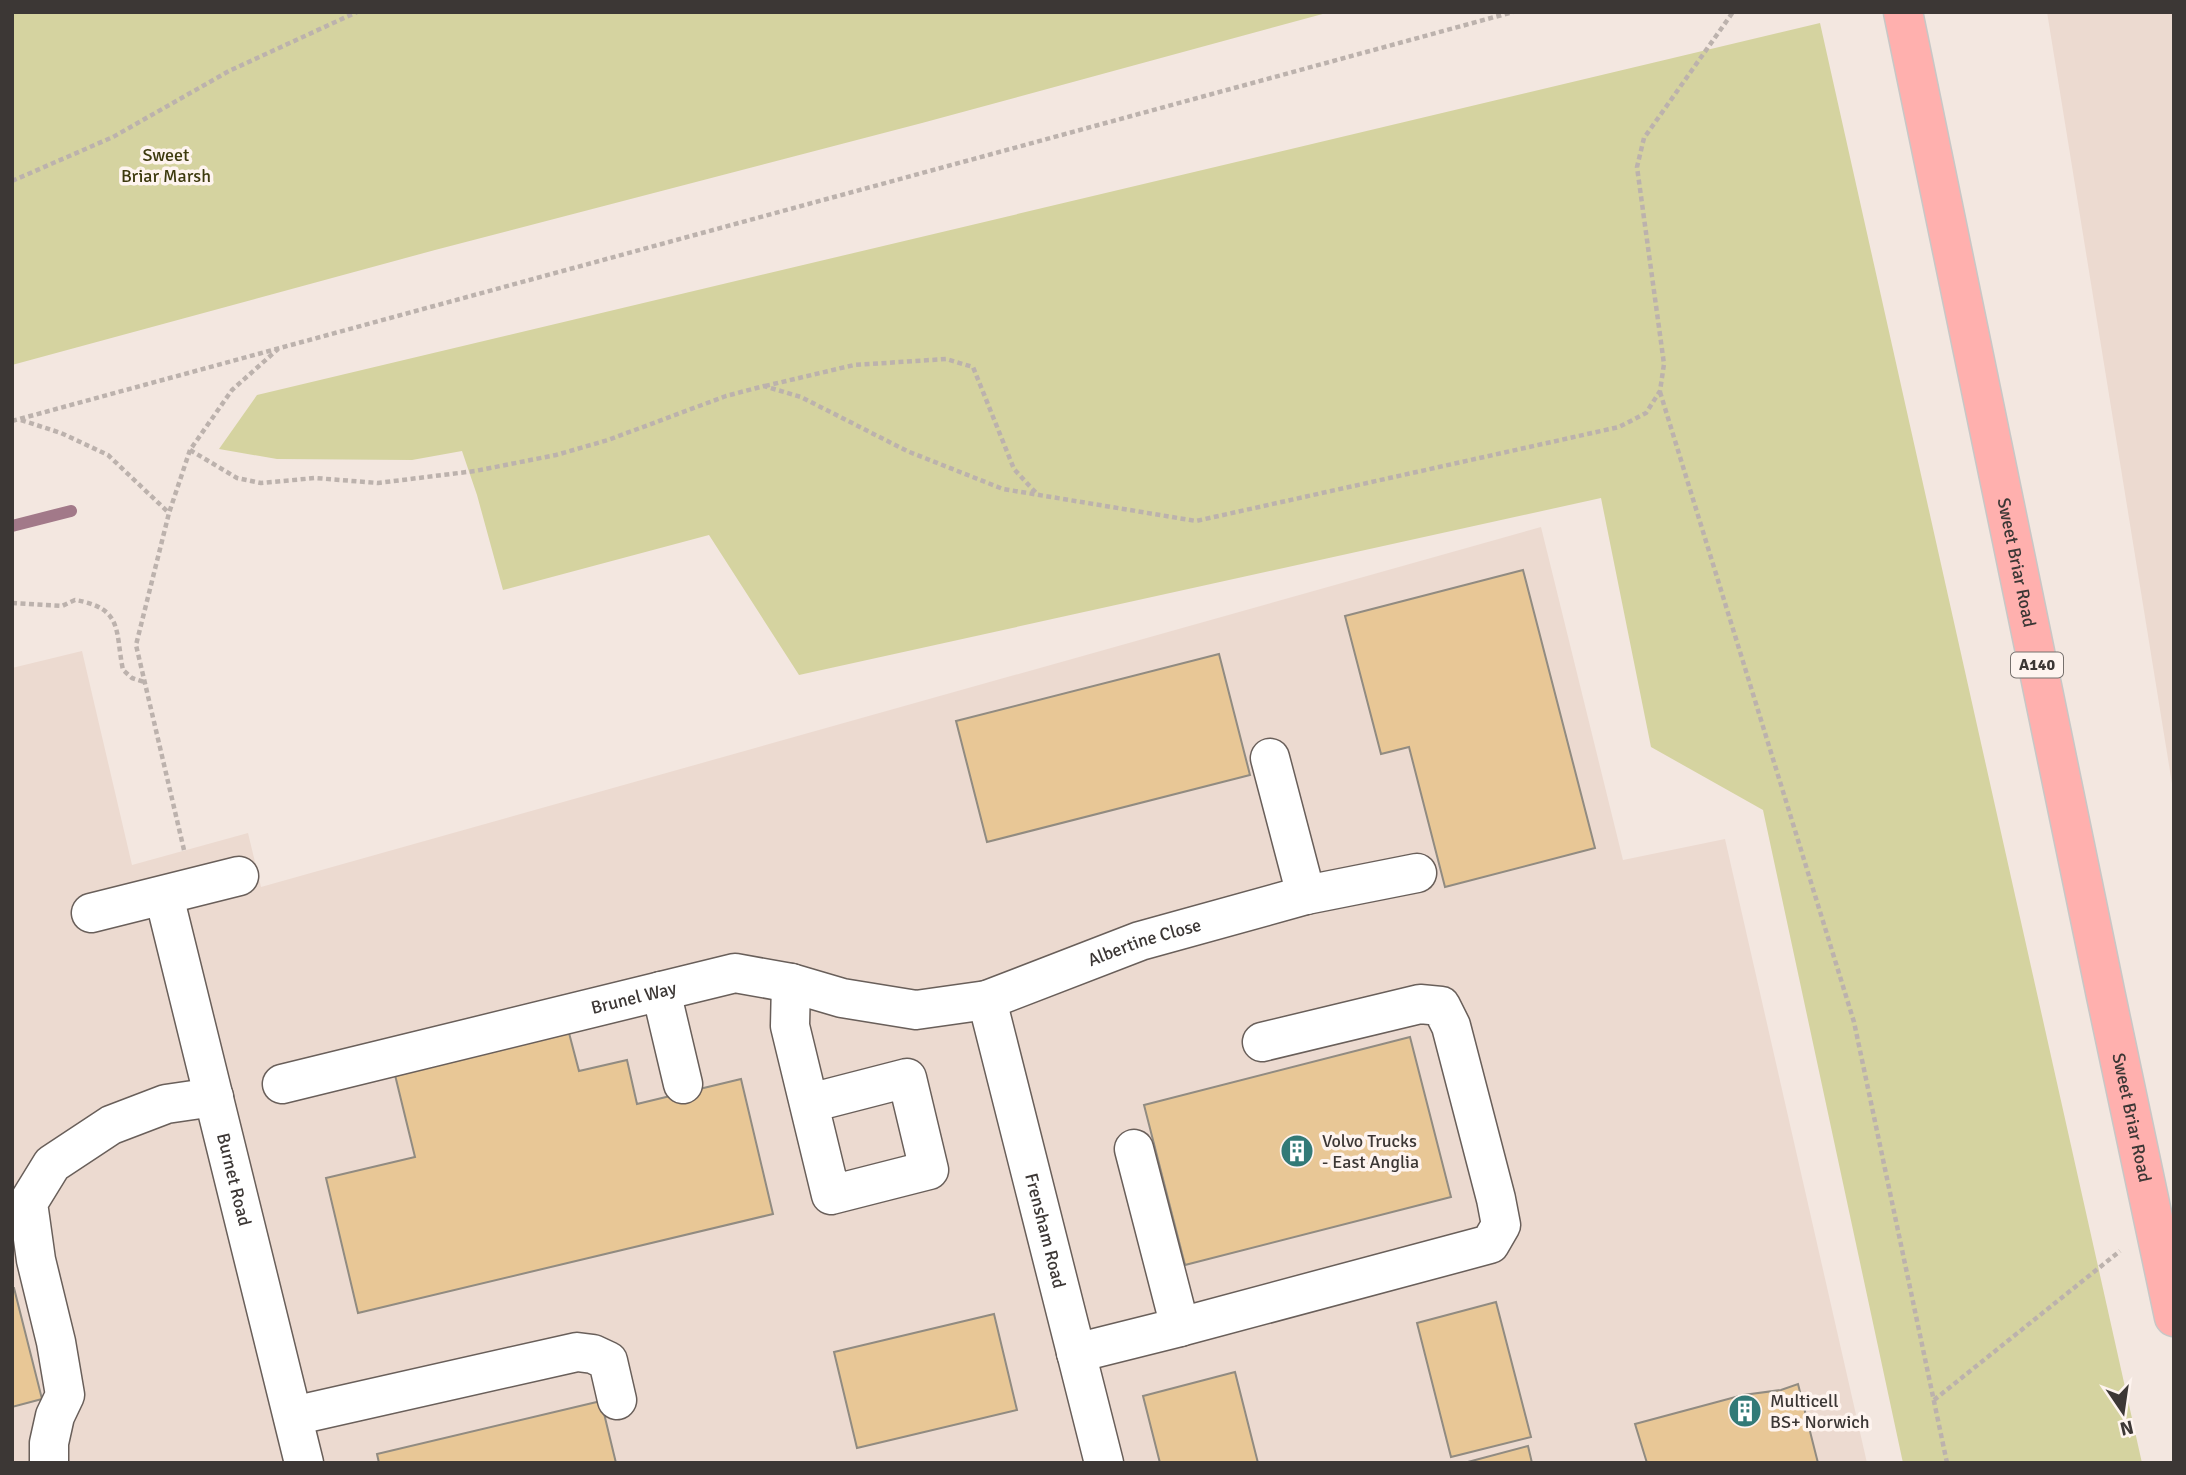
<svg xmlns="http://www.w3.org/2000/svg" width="2186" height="1475" font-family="Signika,sans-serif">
	<rect width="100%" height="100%" fill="#f3e7e0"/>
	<path fill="#ecdad0" d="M 2047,12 L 2174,12 L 2174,796 Z
		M 1541,527 L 1623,860 L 1725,839 L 1867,1463 L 12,1463 L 12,668 L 82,651 L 132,865 L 248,833 L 261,887 Z"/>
	<path fill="#d5d3a0" d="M 12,12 L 1330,12 L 922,123 L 435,250 L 12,365 Z
		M 1820,23 L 2142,1463 L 1903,1463 L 1763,810 L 1651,747 L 1601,498 L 799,675 L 709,535 L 503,590 L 477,495 L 462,451 L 412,460 L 277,459 L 219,449 L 257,395 Z"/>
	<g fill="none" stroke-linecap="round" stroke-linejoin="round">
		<path stroke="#a27989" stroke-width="12" d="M 12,526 L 71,511"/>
	</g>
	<path fill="#e8c796" stroke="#918b81" stroke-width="2" d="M 1523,570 L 1595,848 L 1445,887 L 1409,747 L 1381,754 L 1345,616 Z
		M 1219,654 L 1250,775 L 987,842 L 956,721 Z
		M 569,1033 L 579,1071 L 627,1060 L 637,1104 L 741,1079 L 773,1214 L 358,1313 L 326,1178 L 415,1157 L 395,1075 Z
		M 1410,1037 L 1451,1197 L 1185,1265 L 1144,1105 Z
		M 12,1288 L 14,1288 L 42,1399 L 12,1407 Z
		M 1496,1302 L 1531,1437 L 1451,1457 L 1417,1323 Z
		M 994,1314 L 1017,1410 L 857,1448 L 834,1352 Z
		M 1235,1372 L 1258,1463 L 1160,1463 L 1143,1396 Z
		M 1798,1384 L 1818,1463 L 1647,1463 L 1635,1424 L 1743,1395 L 1781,1390 Z
		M 601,1401 L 616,1463 L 379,1463 L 377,1454 Z
		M 1528,1446 L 1532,1463 L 1464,1463 Z"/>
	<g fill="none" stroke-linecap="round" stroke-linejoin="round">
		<defs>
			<g id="minor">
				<path d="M 1270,758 L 1306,895"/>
				<path id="s1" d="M 164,896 L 304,1463"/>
				<path d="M 91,913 L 239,876"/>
				<path d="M 791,983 L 790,1026 L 831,1195 L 929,1170 L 907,1078 L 810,1103"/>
				<path d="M 661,991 L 683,1084"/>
				<path id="s2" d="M 987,1000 L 1104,1463"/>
				<path id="s3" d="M 282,1084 L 735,973 L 791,983 L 842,998 L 916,1010 L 987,1000 L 1140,941 L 1306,895 L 1417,873"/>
				<path d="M 1180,1327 L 1490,1244 L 1501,1225 L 1496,1199 L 1451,1026 L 1441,1006 L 1420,1004 L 1262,1042"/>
				<path d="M 1076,1353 L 1180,1327 L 1134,1149"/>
				<path d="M 293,1416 L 577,1352 L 593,1354 L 608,1361 L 617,1400"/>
				<path d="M 49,1463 L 49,1443 L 55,1416 L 65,1395 L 56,1342 L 36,1260 L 28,1203 L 52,1164 L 111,1125 L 166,1104 L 214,1097"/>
			</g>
			<g id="highway">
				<path id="s4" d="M 1903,12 L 2106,996 L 2174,1317"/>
			</g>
		</defs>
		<use href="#minor" stroke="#695f5a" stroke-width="41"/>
		<use href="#highway" stroke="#c8c7c6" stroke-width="41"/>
		<path stroke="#bcb2ad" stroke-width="4.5" stroke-dasharray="5 3.5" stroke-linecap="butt" d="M 12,181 L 113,137 L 229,71 L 357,12
			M 765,386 L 854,365 L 946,359 L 973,367 L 1014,469 L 1037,494
			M 1660,392 L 1854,1022 L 1947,1463
			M 21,420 L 61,433 L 108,455 L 169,513
			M 12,421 L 1513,12
			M 190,450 L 237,478 L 261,483 L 315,478 L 378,483 L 475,471 L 556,455 L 608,440 L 726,396 L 764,386 L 801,397 L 907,451 L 1003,489 L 1196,521 L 1619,427 L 1646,413 L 1660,391 L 1664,364 L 1637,167 L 1644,138 L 1733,12
			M 12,603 L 62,606 L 75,600 C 124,608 115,632 123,670 L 132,678 L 144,682
			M 184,850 L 136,645 L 169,513 L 190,450 L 232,390 L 278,349
			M 1934,1400 L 2120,1251"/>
		<use href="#minor" stroke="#fff" stroke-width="38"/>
		<use href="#highway" stroke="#ffb0ae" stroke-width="38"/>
	</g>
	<defs>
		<symbol id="building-disc" viewBox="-11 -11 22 22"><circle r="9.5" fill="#327a77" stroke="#fef4ef"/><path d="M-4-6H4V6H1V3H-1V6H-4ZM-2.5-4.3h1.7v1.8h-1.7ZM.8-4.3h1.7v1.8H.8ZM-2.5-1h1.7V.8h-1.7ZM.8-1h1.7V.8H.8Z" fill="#fff"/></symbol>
	</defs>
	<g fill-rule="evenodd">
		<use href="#building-disc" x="1278" y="1132" width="38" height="38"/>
		<use href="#building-disc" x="1726" y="1392" width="38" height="38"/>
	</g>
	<g text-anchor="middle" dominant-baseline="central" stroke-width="7" stroke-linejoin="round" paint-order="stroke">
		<rect fill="#fef4ef" stroke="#76706d" stroke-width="2" x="2011" y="652.5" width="52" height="25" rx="5"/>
		<g font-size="16" font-weight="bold" fill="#3c3735">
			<text x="2037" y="665">A140</text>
		</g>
		<g font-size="18" fill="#3d3a0e" stroke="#fef4ef">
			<text x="166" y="155">Sweet<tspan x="166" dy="21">Briar Marsh</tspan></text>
		</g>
		<g font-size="18" fill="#3c3735" stroke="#fef4ef">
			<text stroke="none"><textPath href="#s4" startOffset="562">Sweet Briar Road</textPath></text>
			<text stroke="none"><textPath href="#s3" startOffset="891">Albertine Close</textPath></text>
			<text stroke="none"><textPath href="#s3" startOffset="362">Brunel Way</textPath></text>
			<text stroke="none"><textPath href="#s4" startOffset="1129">Sweet Briar Road</textPath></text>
			<text stroke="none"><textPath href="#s1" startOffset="292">Burnet Road</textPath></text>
			<text stroke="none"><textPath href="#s2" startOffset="238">Frensham Road</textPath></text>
		</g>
		<g font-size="18" fill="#3c3735" stroke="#fef4ef" text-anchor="start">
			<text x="1322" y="1141">Volvo Trucks<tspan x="1322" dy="21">- East Anglia</tspan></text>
			<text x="1770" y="1401">Multicell<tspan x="1770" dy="21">BS+ Norwich</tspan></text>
		</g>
	</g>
	<rect width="2186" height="1475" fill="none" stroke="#3c3735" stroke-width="28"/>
	<g transform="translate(2123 1412) rotate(167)" stroke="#fef4ef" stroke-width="5" paint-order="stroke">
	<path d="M0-5L12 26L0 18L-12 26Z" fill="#3c3735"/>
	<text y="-10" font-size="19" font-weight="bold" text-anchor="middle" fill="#3c3735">N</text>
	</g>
</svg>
